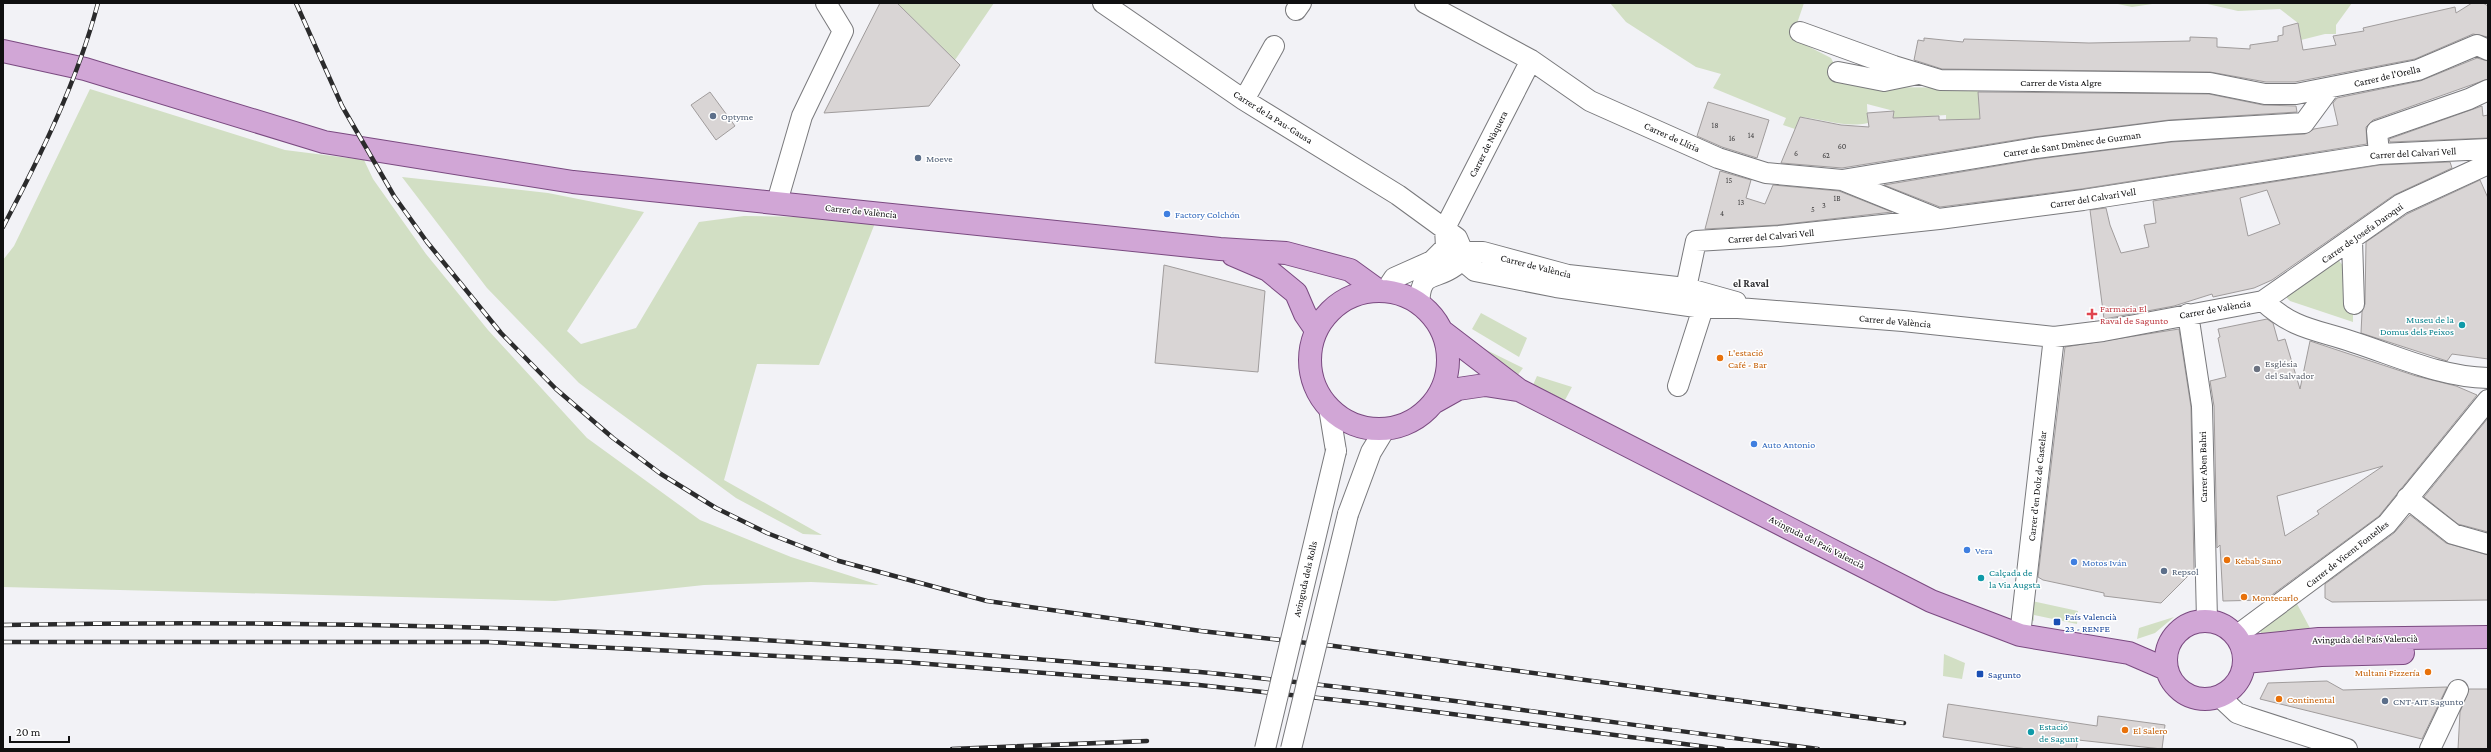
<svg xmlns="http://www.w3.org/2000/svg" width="2491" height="752" font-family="'Crimson Pro',serif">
	<rect width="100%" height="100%" fill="#f2f2f6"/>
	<path fill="#d2dfc4" d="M 897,3 L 994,3 L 955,60 Z
		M 1610,3 L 1804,3 L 1792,38 L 1831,58 L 1838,72 L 1878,87 L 1978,88 L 1980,119 L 1946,121 L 1946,115 L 1893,119 L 1894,111 L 1867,104 L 1868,123 C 1844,128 1824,119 1800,117 L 1795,129 L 1783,125 L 1786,118 L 1713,88 L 1721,74 L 1696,67 L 1626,22 Z
		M 2113,3 L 2159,3 L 2132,7 Z
		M 2203,3 L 2352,3 L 2336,25 L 2336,34 L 2325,34 L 2301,40 L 2298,23 L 2280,9 L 2238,11 Z
		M 90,89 L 285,150 L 364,160 L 373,179 L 426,254 L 488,330 L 587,438 L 700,520 L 791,557 L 879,585 L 811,582 L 704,585 L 555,601 L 3,587 L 3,260 L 14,246 Z
		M 402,177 L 548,193 L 644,212 L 567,331 L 581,344 L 636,328 L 699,222 L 744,216 L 877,218 L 819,365 L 757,364 L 724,480 L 822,535 L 803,534 L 736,498 L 579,383 L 487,288 Z
		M 2337,258 L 2353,279 L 2353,322 L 2290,301 L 2286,297 L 2290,289 Z
		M 1481,313 L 1527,338 L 1519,357 L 1472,329 Z
		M 1464,339 L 1523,368 L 1517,376 Z
		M 1537,376 L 1572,387 L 1565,400 L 1533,385 Z
		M 2032,601 L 2078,611 L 2077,624 L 2034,615 L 2034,621 L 2029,618 Z
		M 2296,602 L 2311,630 L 2262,635 L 2260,630 Z
		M 2174,617 L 2155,633 L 2137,639 L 2139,628 Z
		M 1944,654 L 1965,663 L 1962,679 L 1943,676 Z"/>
	<path fill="#d9d5d5" stroke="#a09c9c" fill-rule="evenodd" d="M 880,3 L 897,3 L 960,65 L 929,106 L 824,113 Z
		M 2472,3 L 2483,3 L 2488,6 L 2488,37 L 2473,34 L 2415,59 L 2295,82 L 2266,82 L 2210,72 L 1942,69 L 1914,60 L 1918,40 L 1924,41 L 1924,38 L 1963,42 L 1964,39 L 2089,43 L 2190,41 L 2190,37 L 2217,38 L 2217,47 L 2250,49 L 2250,45 L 2278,41 L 2278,36 L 2283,35 L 2283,27 L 2298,23 L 2303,50 L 2336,45 L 2333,36 L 2364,31 L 2363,28 L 2455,7 L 2456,13 Z
		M 2477,58 L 2488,61 L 2488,79 L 2373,120 L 2366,127 L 2367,144 L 2081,189 L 1940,207 L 1884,185 L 2038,159 L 2171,142 L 2305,134 L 2314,129 L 2338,125 L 2333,103 L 2337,98 L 2420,81 Z
		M 710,92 L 735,126 L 716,140 L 691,105 Z
		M 1978,92 L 2209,94 L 2263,105 L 2296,106 L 2297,112 L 2169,120 L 2034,137 L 1842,168 L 1781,163 L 1800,117 L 1841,125 L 1869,127 L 1867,113 L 1894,111 L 1893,118 L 1939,116 L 1939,120 L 1980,119 Z
		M 1708,102 L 1769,120 L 1757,158 L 1722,147 L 1697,136 Z
		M 2482,106 L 2483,116 L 2488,115 L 2488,138 L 2390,142 L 2389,139 Z
		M 2450,162 L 2452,168 L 2394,195 L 2272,280 L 2254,288 L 2213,297 L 2212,294 L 2174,306 L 2104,319 L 2090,210 L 2106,208 L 2110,225 L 2121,253 L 2149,247 L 2144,225 L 2156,223 L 2153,201 L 2380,165 ZM 2267,190 L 2280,224 L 2248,236 L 2240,198 Z
		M 1720,171 L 1751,180 L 1746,198 L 1765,204 L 1773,185 L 1839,191 L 1892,212 L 1778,225 L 1705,229 Z
		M 2480,180 L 2488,198 L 2488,359 L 2452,354 L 2447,361 L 2361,333 L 2362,312 L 2365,304 L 2366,242 L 2407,214 Z
		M 1164,265 L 1265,291 L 1258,372 L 1155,363 Z
		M 2267,319 L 2273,323 L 2278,341 L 2285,339 L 2300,389 L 2310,341 L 2416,376 L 2456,386 L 2477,395 L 2379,516 L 2265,600 L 2223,601 L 2220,545 L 2217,548 L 2214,406 L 2210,381 L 2226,377 L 2218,338 L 2220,337 L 2218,329 ZM 2383,466 L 2317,511 L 2319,514 L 2285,536 L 2277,496 Z
		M 2179,329 L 2191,407 L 2194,570 L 2161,603 L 2104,596 L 2104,593 L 2043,580 L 2038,577 L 2065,347 Z
		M 2488,418 L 2488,532 L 2458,524 L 2424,497 Z
		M 2410,515 L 2446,543 L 2488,555 L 2488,600 L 2332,602 L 2325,598 L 2325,584 L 2394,533 Z
		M 2327,681 L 2343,690 L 2447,687 L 2422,739 L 2260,699 L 2268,683 Z
		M 2469,689 L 2488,689 L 2488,749 L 2458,749 L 2460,712 Z
		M 1948,704 L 2097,726 L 2098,716 L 2165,725 L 2162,749 L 2078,740 L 2076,749 L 2027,749 L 1943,737 Z"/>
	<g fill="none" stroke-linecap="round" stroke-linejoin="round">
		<defs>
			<path id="minor" d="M 1103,3 L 1244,100 L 1398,195 L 1457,238 L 1463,252 C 1461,257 1458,264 1455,266 C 1433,282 1421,269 1419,304
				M 1425,3 L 1531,60 L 1590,101 L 1718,158 L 1766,173 L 1842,180 L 1936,218
				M 1296,10 L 1301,3
				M 1800,32 L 1894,66 L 1940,80 L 2210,83 L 2265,94 L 2296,94 L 2418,70 L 2477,45 L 2488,50
				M 1838,72 L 1884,81 L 1918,74
				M 1244,100 L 1274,46
				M 2379,154 L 2377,131 L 2469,99 L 2488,90
				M 1842,180 L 2036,148 L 2170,131 L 2304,123 L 2329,89
				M 777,202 L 802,116 L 843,31 L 826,3
				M 2352,240 L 2354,304
				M 1686,288 L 1696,241 L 1779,236 L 1939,219 L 2083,200 L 2379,154 L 2488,149
				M 1386,290 L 1394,278 L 1432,261 L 1446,247 L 1445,228 L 1531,60
				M 2263,301 C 2295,330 2315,329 2353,342 C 2397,356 2440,377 2488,378
				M 1738,308 L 1736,302 L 1686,288 L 1568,275 L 1483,252 L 1463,252 L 1469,266 L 1475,271 L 1556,287 L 1703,308 L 1738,308 L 1903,321 L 2054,337 L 2103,331 L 2263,301 L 2401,204 L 2488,164
				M 2188,314 L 2202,406 L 2207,620
				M 1678,386 L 1703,308
				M 1329,408 L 1336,451
				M 2407,498 L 2453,534 L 2488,544
				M 1348,514 L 1371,452 L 1385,429
				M 2020,635 L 2054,337
				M 2236,636 L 2387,524 L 2488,400
				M 2220,697 L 2237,713 L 2248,717 L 2347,749
				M 2430,749 L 2458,690"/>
			<path id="major" d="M 3,51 L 85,69 L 324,142 L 573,182 L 1220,249 L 1286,253 L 1350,270 L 1379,291
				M 1233,255 L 1268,270 L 1296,293 L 1305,314 L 1316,330
				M1310 360a69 69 0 1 1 138 0a69 69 0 1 1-138 0Z
				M 1442,331 L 1519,390 L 1931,601 L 2020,635 L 2129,653 L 2166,669
				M 1433,403 L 1458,389 L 1485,385 L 1517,390
				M2166 660a39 39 0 1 1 78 0a39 39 0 1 1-78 0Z
				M 2242,647 L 2319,639 L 2488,637
				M 2245,662 L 2321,655 L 2403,653"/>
		</defs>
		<use href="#minor" stroke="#79797c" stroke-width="22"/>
		<use href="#major" stroke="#7a4a80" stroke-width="24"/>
		<use href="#minor" stroke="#fff" stroke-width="20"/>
		<use href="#major" stroke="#d1a6d6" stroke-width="22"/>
		<defs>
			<path id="rail" d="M 296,3 L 342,106 L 394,196 L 427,242 L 501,333 L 556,389 L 613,438 L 661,474 L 716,508 L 767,533 L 839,561 L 987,601 L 1201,631 L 1334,646 L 1904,723
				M 3,227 C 41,155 77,82 98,3
				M 3,625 C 348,618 693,631 1036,659 C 1091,664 1146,667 1200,672 C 1407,692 1612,723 1818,749
				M 3,642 L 488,642 L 903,662 L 1199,685 L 1374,704 L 1723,749
				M 952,749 L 1147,741"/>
		</defs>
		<use href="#rail" stroke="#2b2b2c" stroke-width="4.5"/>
		<use href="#rail" stroke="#fff" stroke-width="3" stroke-dasharray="9" stroke-linecap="butt"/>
		<defs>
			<path id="minor-bridge" d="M 1265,749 L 1336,451
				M 1291,749 L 1348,514"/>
		</defs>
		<use href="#minor-bridge" stroke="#79797c" stroke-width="22" stroke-linecap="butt"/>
		<use href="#minor-bridge" stroke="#fff" stroke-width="20"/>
	</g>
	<g fill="#5c6f8a" stroke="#fff" stroke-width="1.5">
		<circle cx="713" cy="116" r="4"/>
		<circle cx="918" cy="158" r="4"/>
		<circle cx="2164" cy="571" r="4"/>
		<circle cx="2385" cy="701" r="4"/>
	</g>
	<g fill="#3f7fe0" stroke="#fff" stroke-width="1.5">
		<circle cx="1167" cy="214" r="4"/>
		<circle cx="1754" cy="444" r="4"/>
		<circle cx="1967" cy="550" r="4"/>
		<circle cx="2074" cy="562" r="4"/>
	</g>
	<path fill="#e0444e" stroke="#fff" stroke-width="1.5" d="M2090 308h4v4h4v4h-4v4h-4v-4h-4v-4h4z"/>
	<g fill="#0f9aa8" stroke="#fff" stroke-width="1.5">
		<circle cx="2462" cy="325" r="4"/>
		<circle cx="1981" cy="578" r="4"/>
		<circle cx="2031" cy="732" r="4"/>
	</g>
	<g fill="#e8710a" stroke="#fff" stroke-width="1.5">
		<circle cx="1720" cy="358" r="4"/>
		<circle cx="2227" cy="560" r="4"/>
		<circle cx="2244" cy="597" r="4"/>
		<circle cx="2428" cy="672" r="4"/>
		<circle cx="2279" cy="699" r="4"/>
		<circle cx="2125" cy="730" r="4"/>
	</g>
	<circle fill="#6b7280" stroke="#fff" stroke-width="1.5" cx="2257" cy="369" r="4"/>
	<g fill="#1a4fb4" stroke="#fff" stroke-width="1.5">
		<rect x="2053" y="618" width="8" height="8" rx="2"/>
		<rect x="1976" y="670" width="8" height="8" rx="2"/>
	</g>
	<g text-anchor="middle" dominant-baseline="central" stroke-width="3" stroke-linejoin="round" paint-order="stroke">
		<g font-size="8" fill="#424142">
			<text x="1715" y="125">18</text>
			<text x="1751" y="135">14</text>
			<text x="1732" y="138">16</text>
			<text x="1842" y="146">60</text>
			<text x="1796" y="153">6</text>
			<text x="1826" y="155">62</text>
			<text x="1729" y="180">15</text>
			<text x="1837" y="198">1B</text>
			<text x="1741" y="202">13</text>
			<text x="1824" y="205">3</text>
			<text x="1813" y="209">5</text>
			<text x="1722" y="213">4</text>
		</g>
		<g font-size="10" fill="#101011" stroke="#fff">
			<text transform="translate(2387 76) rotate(-13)">Carrer de l'Orella</text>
			<text x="2061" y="82">Carrer de Vista Algre</text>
			<text transform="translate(1273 117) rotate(32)">Carrer de la Pau-Gausa</text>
			<text transform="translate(1672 137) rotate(24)">Carrer de Llíria</text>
			<text transform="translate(1488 144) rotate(-63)">Carrer de Nàquera</text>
			<text transform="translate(2072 144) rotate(-8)">Carrer de Sant Dmènec de Guzman</text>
			<text transform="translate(2413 153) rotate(-3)">Carrer del Calvari Vell</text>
			<text transform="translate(2093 198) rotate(-9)">Carrer del Calvari Vell</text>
			<text transform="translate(861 211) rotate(6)">Carrer de València</text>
			<text transform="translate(2362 233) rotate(-35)">Carrer de Josefa Daroqui</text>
			<text transform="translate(1771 236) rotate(-5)">Carrer del Calvari Vell</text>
			<text transform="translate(1536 266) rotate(14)">Carrer de València</text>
			<text transform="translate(2215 309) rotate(-10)">Carrer de València</text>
			<text transform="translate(1895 321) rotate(5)">Carrer de València</text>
			<text transform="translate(2203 467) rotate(-91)">Carrer Aben Bahri</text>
			<text transform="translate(2037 486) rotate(-84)">Carrer d'en Dolz de Castelar</text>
			<text transform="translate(1817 542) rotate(27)">Avinguda del País Valencià</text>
			<text transform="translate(2347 554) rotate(-38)">Carrer de Vicent Fontelles</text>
			<text transform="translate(1305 579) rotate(-77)">Avinguda dels Rolls</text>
			<text transform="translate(2365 639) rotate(-1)">Avinguda del País Valencià</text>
		</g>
		<g font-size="10" fill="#4e5e75" stroke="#fff" text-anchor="start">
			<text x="721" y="116">Optyme</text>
			<text x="926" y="158">Moeve</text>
			<text x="2172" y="571">Repsol</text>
			<text x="2393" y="701">CNT-AIT Sagunto</text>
		</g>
		<g font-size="10" fill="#366cbe" stroke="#fff" text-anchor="start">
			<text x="1175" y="214">Factory Colchón</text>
			<text x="1762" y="444">Auto Antonio</text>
			<text x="1975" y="550">Vera</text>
			<text x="2082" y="562">Motos Iván</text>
		</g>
		<g font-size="10" fill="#be3a42" stroke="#fff" text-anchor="start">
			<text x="2100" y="308">Farmacia El<tspan x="2100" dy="12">Raval de Sagunto</tspan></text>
		</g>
		<g font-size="10" fill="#0d838f" stroke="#fff" text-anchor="start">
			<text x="2454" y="319" text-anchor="end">Museu de la<tspan x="2454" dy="12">Domus dels Peixos</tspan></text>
			<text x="1989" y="572">Calçada de<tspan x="1989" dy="12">la Via Augsta</tspan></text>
			<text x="2039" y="726">Estació<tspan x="2039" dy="12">de Sagunt</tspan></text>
		</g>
		<g font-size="10" fill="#c56008" stroke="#fff" text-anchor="start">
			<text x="1728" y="352">L'estació<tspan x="1728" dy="12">Café - Bar</tspan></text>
			<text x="2235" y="560">Kebab Sano</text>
			<text x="2252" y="597">Montecarlo</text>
			<text x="2420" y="672" text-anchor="end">Multani Pizzería</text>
			<text x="2287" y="699">Continental</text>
			<text x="2133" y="730">El Salero</text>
		</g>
		<g font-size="10" fill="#5b616d" stroke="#fff" text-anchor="start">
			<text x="2265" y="363">Església<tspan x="2265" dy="12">del Salvador</tspan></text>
		</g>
		<g font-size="10" fill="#164399" stroke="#fff" text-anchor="start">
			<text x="2065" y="616">País Valencià<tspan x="2065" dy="12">23 - RENFE</tspan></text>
			<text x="1988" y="674">Sagunto</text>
		</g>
		<g font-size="11" font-weight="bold" fill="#303033" stroke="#fff">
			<text x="1751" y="283">el Raval</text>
		</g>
	</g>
	<rect width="2491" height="752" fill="none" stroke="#101011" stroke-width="8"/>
	<path d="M10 736v6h59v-6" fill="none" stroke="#101011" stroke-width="2"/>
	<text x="16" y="736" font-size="12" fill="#101011" stroke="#ffffff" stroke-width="3" paint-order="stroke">20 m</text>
</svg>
